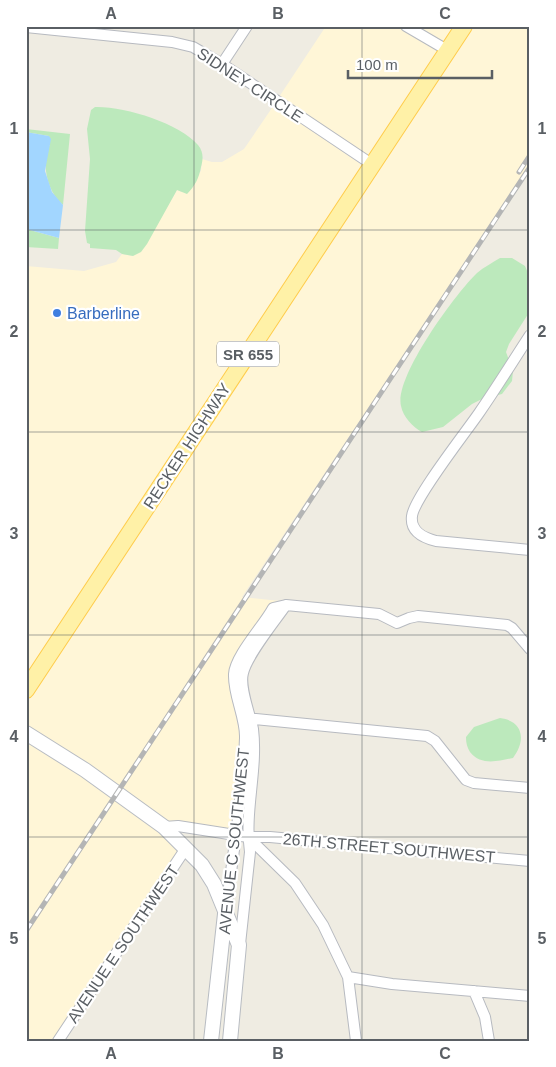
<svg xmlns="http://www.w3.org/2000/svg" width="556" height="1067" font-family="Arial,sans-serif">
	<rect width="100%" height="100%" fill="#efece2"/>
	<path fill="#fff6d7" d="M 326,26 L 396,26 L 440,52 L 371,158 L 279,97 Z
		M 416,26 L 457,26 L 446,43 Z
		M 470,26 L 530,26 L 530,166 L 242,597 L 280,601 L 271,604 L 240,647 L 229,671 L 232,700 L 240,735 L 230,830 L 165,822 L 26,727 L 26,700 Z
		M 274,105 L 365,167 L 26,680 L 26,266 L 84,271 L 116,262 L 122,254 L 133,256 L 158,223 L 177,190 L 182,192 L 201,171 L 202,159 L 212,162 L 222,162 L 244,149 Z
		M 26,739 L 82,774 L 158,830 L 159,832 L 162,832 L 179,848 L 52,1041 L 26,1041 Z"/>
	<path fill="#bce9bc" d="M 95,107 C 124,106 179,123 198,145 C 204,152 203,160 201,167 C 199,178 195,186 187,194 L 177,190 L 147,244 L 141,252 L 133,256 L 122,254 L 116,250 L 90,248 L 90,244 L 87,243 L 85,231 L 90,159 L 87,129 L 91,110 Z
		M 26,129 L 70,134 L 63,205 C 50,194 44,175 46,158 C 48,149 51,145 49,136 L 26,132 Z
		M 26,229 L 59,238 L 58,249 L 26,247 Z
		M 500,258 L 512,258 L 525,266 L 530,278 L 530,311 L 509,344 L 506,352 L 513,371 L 512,381 L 502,394 L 482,399 L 472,404 L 443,427 L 422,432 C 413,427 403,417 401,406 C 394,377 456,293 477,273 C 484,267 492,263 500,258 Z
		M 500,718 C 524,721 526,741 513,758 C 498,761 481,766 470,752 C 467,747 466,743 466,737 L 474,727 Z"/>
	<path fill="#a2d6ff" d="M 26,132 L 49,136 L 51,139 L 45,171 L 52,192 L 63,205 L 59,238 L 26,229 Z"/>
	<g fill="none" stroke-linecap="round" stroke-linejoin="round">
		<defs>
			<path id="street" d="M 406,26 L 447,50
				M 26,27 L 172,42 L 193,47 L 222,64 L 373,165
				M 222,64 L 247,26
				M 530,335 C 513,361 497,387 479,413 C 466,432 414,498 412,516 C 410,532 424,538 436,541 L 530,550
				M 245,718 L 427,736 L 435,741 L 466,780 L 474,783 L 530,788
				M 164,827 L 178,826 L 248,837 L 270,837 L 530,861
				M 248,837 L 295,883 L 323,925 L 348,977 L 356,1041
				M 226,910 C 233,853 243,795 245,738 C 246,718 233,695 234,674 C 235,656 264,625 273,608 L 286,605 L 379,614 L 397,623 L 409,618 L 418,616 L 507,625 L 512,628 L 530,649
				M 240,944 L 250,852 C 244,811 258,770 253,729 C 250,714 239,687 243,673 C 247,655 275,621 286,605
				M 348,977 L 392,984 L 530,996
				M 474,991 L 485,1017 L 489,1041
				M 58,1041 L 186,848"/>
			<path id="secondary" d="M 26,733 L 85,770 L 164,827 L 202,865 L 214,884 L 239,945 L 230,1041
				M 211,1041 L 225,914"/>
			<path id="primary" d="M 26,690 L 464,26"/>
		</defs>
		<use href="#street" stroke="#b7bac0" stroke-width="12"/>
		<use href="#secondary" stroke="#b8bcc2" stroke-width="16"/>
		<use href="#primary" stroke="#ffcc4b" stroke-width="18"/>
		<use href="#street" stroke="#fff" stroke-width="10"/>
		<use href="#secondary" stroke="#fff" stroke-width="14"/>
		<use href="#primary" stroke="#fff1a7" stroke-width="16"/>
		<defs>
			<path id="rail" d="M 519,172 L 530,155
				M 26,931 L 530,167"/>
		</defs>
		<use href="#rail" stroke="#b4b5b5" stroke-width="5"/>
		<use href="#rail" stroke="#fff" stroke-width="3" stroke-dasharray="9" stroke-linecap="butt"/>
	</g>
	<path fill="none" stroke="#5a5f64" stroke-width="1" stroke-opacity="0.55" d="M 194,26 L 194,1041M 362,26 L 362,1041M 26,230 L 530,230M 26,432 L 530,432M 26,635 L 530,635M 26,837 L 530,837"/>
	<circle fill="#3f7fe0" stroke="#fff" stroke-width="2" cx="57" cy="313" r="5"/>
	<g text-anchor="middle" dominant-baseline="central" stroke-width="4.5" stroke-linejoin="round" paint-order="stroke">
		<rect fill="#fff" stroke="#8c8f92" stroke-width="1" x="217" y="341.5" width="62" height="25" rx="4"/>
		<g font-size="15" font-weight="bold" fill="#5a5f64">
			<text x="248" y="354">SR 655</text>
		</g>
		<g font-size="16" fill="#5a5f64" stroke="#fff">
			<text transform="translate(250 85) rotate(33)">SIDNEY CIRCLE</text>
			<text transform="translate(187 446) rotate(-57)">RECKER HIGHWAY</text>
			<text transform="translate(234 841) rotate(-84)">AVENUE C SOUTHWEST</text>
			<text transform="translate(389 848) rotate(5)">26TH STREET SOUTHWEST</text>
			<text transform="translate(123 944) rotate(-56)">AVENUE E SOUTHWEST</text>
		</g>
		<g font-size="16" fill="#366cbe" stroke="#fff" text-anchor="start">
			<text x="67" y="313">Barberline</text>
		</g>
	</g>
	<rect width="556" height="1067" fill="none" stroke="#ffffff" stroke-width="55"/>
	<path d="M348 70v8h144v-8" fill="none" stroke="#5a5f64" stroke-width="2.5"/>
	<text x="356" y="70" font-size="15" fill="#5a5f64" stroke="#ffffff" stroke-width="4" paint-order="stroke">100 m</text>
	<rect x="28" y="28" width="500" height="1012" fill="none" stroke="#5a5f64" stroke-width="2"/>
	<g font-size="16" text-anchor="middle" font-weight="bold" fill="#5a5f64">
		<text x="111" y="19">A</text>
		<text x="278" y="19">B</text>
		<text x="445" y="19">C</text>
		<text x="14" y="134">1</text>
		<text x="542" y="134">1</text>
		<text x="14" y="337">2</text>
		<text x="542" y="337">2</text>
		<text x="14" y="539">3</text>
		<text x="542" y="539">3</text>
		<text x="14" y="742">4</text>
		<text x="542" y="742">4</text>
		<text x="14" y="944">5</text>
		<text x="542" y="944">5</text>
		<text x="111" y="1059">A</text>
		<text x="278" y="1059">B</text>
		<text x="445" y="1059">C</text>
	</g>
</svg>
